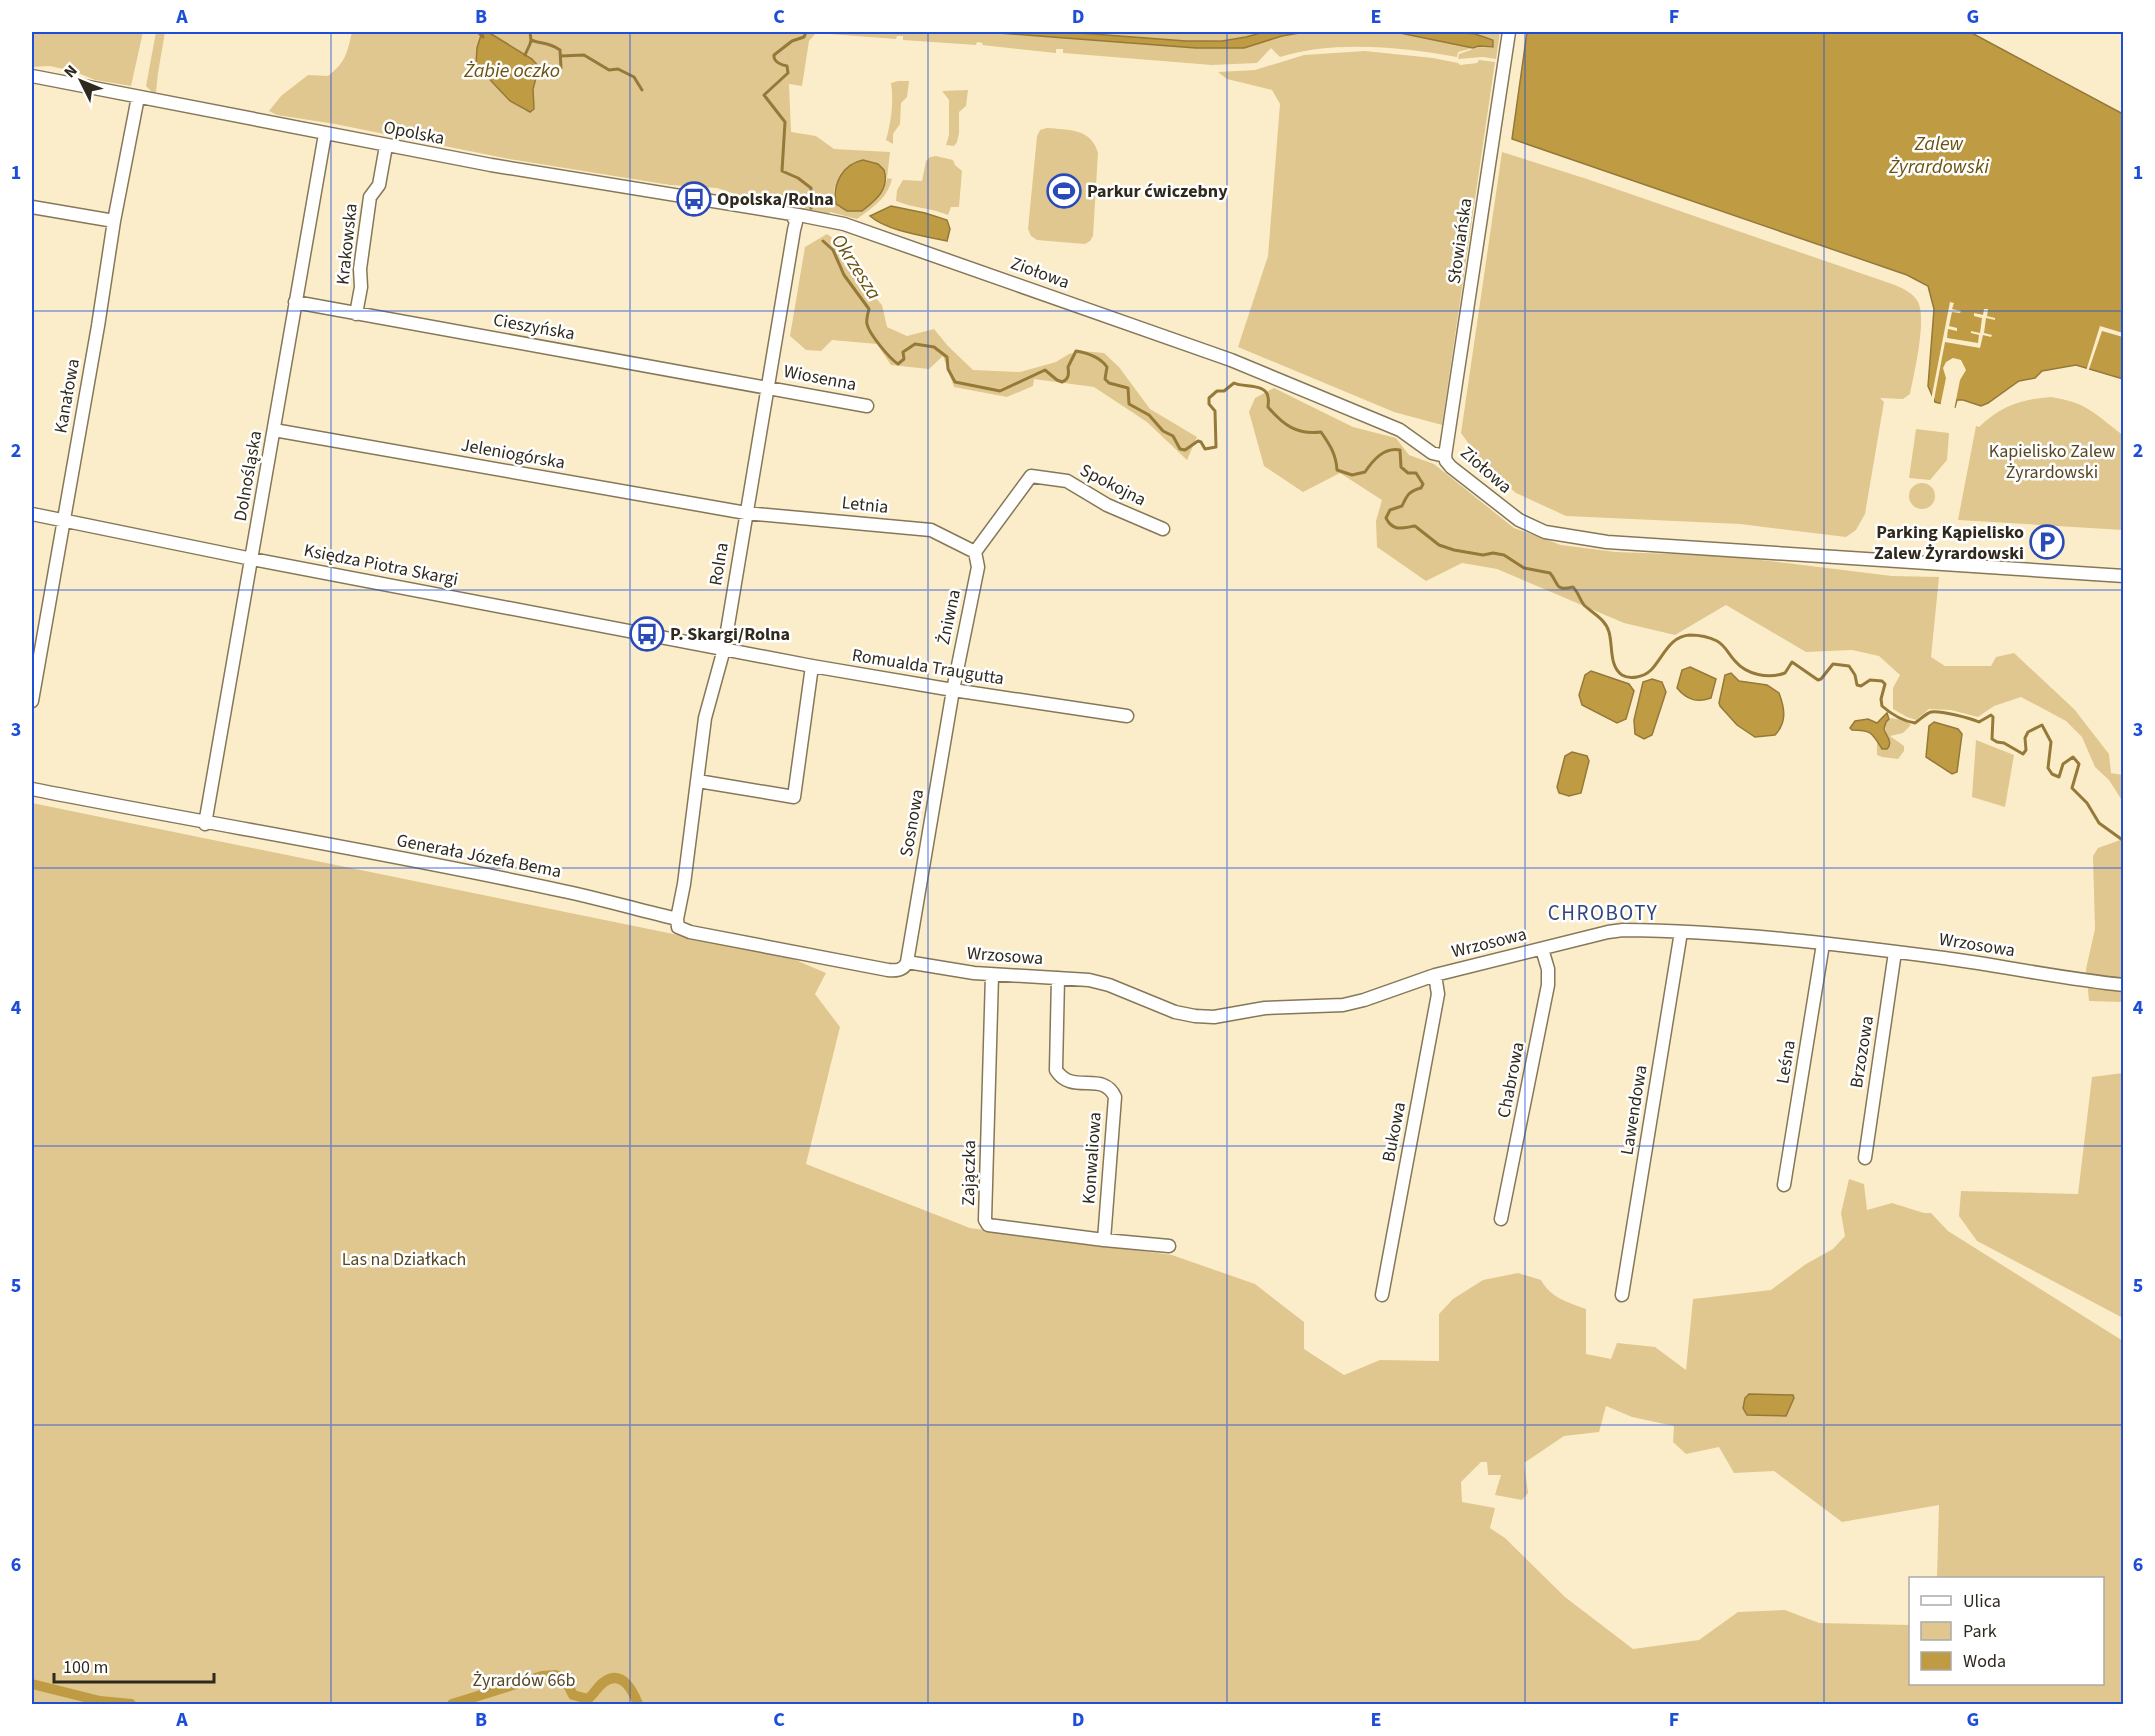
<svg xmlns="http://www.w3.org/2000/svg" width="2155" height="1736" font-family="'Source Sans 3',sans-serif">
	<rect width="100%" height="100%" fill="#fcedca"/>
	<path fill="#e0c78f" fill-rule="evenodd" d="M 32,32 L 143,32 L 131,86 L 95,80 L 76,72 L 50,66 L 32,67 Z
		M 156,32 L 165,32 L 158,73 L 156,92 L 152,92 L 146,86 Z
		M 352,32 L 986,32 L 1196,48 L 1305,32 L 1396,32 L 1473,48 L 1458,52 L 1457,57 C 1402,47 1334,40 1280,57 L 1271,48 L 1257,63 L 1212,65 L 1063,53 L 1063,49 L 1056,49 L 1056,53 L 982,45 L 983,43 L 977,42 L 976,45 L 903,40 L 903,36 L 897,36 L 896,39 L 816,33 L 809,41 L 802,86 L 789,84 L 791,132 L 816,136 L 834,149 L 890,152 L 887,178 L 892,179 C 887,199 873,207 857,219 L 830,212 L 828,215 L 805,210 L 805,200 L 744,197 L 717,188 L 670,185 L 509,159 L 335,124 L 277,115 L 269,111 L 281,96 L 308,75 L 328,76 C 346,62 347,53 352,32 ZM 494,37 L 510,45 L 532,59 L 534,109 L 526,111 L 510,101 L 500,89 L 485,76 ZM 863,160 L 884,170 L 887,179 L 884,188 L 840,208 C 823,192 845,164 863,160 Z
		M 1066,32 L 1264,32 C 1207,51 1126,36 1066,32 Z
		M 1473,32 L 1500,32 L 1496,59 L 1483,57 L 1458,59 L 1459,54 L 1479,47 L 1493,48 L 1494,39 L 1480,36 Z
		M 1365,51 L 1433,58 L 1458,63 L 1460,65 L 1477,63 L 1479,60 L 1495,62 L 1442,425 L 1394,412 L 1238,347 L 1268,256 L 1280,104 L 1272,90 L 1227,79 L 1218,72 L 1255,70 L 1304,55 Z
		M 898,81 L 909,81 L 907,97 L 901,103 L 900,124 L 893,134 L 893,144 L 886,140 C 891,122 894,102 891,83 Z
		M 968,90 L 966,106 L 959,112 L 959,133 L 957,142 L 954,146 L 946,145 L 949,135 L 949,100 L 942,91 Z
		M 1047,128 C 1069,130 1091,128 1098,153 L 1093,236 L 1090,241 L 1085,244 L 1037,240 L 1031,236 L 1028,229 L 1037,136 L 1040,130 Z
		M 1502,152 L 1587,179 L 1895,285 C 1904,289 1913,293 1918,302 C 1927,319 1914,374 1910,394 L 1903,399 L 1880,398 L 1884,402 L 1865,514 L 1856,530 L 1846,537 L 1740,524 L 1566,516 L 1516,493 L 1487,469 L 1461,433 Z
		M 936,156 L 953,160 L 955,165 L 962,171 L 959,207 L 951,207 L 948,215 C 931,208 913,208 896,201 L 897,190 L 903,180 L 922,181 L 926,161 L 930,157 Z
		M 827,234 L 845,247 L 849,269 L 882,305 L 887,327 L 907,336 L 934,329 L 948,346 L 973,370 L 1020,372 L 1056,362 L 1069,354 L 1082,351 L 1104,353 L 1119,367 L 1150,409 L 1197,437 L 1187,460 L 1147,422 L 1094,387 L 1034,379 L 1033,386 L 1007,397 L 954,387 L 943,356 L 929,369 L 891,365 L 877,344 L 832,340 L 821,351 L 806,350 L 790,336 L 805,247 Z
		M 1274,388 L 1353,427 L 1396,438 L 1409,455 L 1434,464 L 1514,528 L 1561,545 L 1616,552 L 1728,556 L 1892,576 L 1939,577 L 1931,657 L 1945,666 L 1991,666 L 1996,657 L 2014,653 L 2074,709 L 2109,754 L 2111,773 L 2123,775 L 2123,802 L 2109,780 L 2095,767 L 2082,737 L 2066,721 L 2021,697 L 1994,706 L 1978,717 L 1951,710 L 1929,709 L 1916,720 L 1907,717 L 1893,709 L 1893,688 L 1900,675 L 1879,656 L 1852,650 L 1806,652 L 1726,605 L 1675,635 L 1624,623 L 1497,569 L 1462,563 L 1426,581 L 1377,547 L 1376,521 L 1382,500 L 1340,473 L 1303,492 L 1264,466 L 1249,412 L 1255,398 Z
		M 2051,397 C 2089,403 2094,414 2123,435 L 2123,530 L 1958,520 L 1976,426 L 1979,427 C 2000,406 2022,399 2051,397 Z
		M 1916,429 L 1949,433 L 1947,460 L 1930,480 L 1909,478 Z
		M1909 496a13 13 0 1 1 26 0a13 13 0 1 1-26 0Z
		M 1891,718 L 1906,721 L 1911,725 L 1903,733 L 1890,736 L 1904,746 L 1904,751 L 1898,759 L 1882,757 L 1877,755 L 1877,742 L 1879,744 L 1885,732 L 1886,722 Z
		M 1976,740 L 2014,755 L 2005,807 L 1972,797 Z
		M 32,803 L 791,958 L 826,973 L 815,994 L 840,1027 L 806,1164 L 970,1228 L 1172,1255 L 1255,1284 L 1304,1322 L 1304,1349 L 1344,1375 L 1380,1360 L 1439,1361 L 1439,1314 L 1453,1299 L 1483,1280 L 1518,1273 L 1541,1280 C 1551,1298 1567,1302 1586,1309 L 1586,1354 L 1611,1359 L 1617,1343 L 1655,1347 L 1686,1370 L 1693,1299 L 1771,1290 L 1806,1264 L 1833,1249 L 1845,1236 L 1841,1213 L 1849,1179 L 1864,1184 L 1867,1210 L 1892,1203 L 1924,1213 L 1931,1213 L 1948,1231 L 2123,1341 L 2123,1704 L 32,1704 ZM 1606,1406 L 1632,1417 L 1674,1426 L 1673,1442 L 1686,1454 L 1719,1447 L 1734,1473 L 1774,1471 L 1842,1522 L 1939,1505 L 1937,1578 L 2102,1578 L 2102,1684 L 1910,1684 L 1910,1625 L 1819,1623 L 1785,1610 L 1738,1612 L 1699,1640 L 1633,1649 L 1565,1597 L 1505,1538 L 1490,1528 L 1495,1508 L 1462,1502 L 1461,1482 L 1481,1462 L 1487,1462 L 1488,1475 L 1501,1475 L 1495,1495 L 1522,1500 L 1528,1493 L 1524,1463 L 1564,1436 L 1599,1432 Z
		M 2123,839 L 2123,1002 L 2089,1001 L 2086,969 L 2095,929 L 2093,856 L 2098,848 Z
		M 2123,1073 L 2124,1073 L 2123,1318 L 1977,1241 L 1959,1216 L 1961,1191 L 2078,1194 L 2092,1077 Z"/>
	<path fill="#bf9b43" stroke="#947938" stroke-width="1.5" d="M 488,32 L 532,59 L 539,67 L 533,89 L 534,109 L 530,112 L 510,101 L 476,65 L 477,48 L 481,35 Z
		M 986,32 L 1066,32 L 1186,41 L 1222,41 L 1246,37 L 1264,32 L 1305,32 L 1282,36 L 1244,48 L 1196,48 Z
		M 1395,32 L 1456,32 L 1475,34 L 1493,40 L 1493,47 L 1479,46 L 1473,48 Z
		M 1527,32 L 1970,32 L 2123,114 L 2123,379 L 2076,365 L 2042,371 L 2035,378 L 2019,381 L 1988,403 L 1981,406 L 1963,400 L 1957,400 L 1955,407 L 1935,402 L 1928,386 L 1934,309 L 1928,286 L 1907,275 L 1512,139 Z
		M 863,160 L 878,164 L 884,170 C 890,189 876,200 862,211 L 847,211 L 836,204 C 832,184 843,164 863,160 Z
		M 891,206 L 925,213 L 947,220 L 950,229 L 947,241 C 924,236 887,231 870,216 Z
		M 1690,667 L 1716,679 L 1711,698 C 1697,703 1687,700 1677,688 L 1682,670 Z
		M 1591,671 L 1629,684 L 1634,691 L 1626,719 L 1617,723 L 1582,705 L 1579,695 L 1585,675 Z
		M 1731,673 L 1739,681 L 1767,685 L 1779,693 C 1785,709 1787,722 1775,735 L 1755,737 L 1737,725 L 1720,706 L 1719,703 L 1725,675 Z
		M 1652,679 L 1662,682 L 1666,692 L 1652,735 L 1644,739 L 1635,734 L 1634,720 L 1643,682 Z
		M 1887,713 L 1889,719 L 1886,722 L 1884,729 C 1885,735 1894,742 1887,749 L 1882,749 C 1872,733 1872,730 1852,730 L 1850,728 L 1855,721 L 1868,719 L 1877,723 Z
		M 1934,722 L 1958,729 L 1962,734 L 1957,772 L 1952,774 L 1926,757 L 1929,726 Z
		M 1572,752 L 1587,756 L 1589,761 L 1581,793 L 1569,796 L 1559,793 L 1557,787 L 1565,756 Z
		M 1749,1394 L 1793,1395 L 1794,1398 L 1786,1416 L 1747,1415 L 1743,1408 L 1745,1398 Z"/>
	<path fill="#fcedca" d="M 1950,302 L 1954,303 L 1952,309 L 1961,311 L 1960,313 L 1952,312 L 1949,326 L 1957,328 L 1957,331 L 1948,329 L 1947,338 L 1978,343 L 1979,335 L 1971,333 L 1971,331 L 1980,333 L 1982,318 L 1974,316 L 1974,313 L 1983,315 L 1984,309 L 1988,309 L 1987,316 L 1995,318 L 1995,320 L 1986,318 L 1984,333 L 1992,335 L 1991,337 L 1983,335 L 1980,348 L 1945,342 L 1933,405 L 1931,400 Z
		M 2100,326 L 2123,333 L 2123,337 L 2102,331 L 2088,372 L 2086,371 Z
		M 1953,358 L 1961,360 L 1966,370 L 1960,380 L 1954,410 L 1940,407 L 1946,378 L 1943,368 L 1946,362 Z"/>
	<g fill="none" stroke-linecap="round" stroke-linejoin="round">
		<path stroke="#947938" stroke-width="3" d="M 478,32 L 483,37
			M 530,32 L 531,40 C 543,45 546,41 560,50 L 561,68 L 558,69 L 537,67
			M 806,32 L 804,37 L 792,41 L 774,55 C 773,62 782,65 787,66 L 788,73 L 764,95 L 785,122 L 782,171 L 798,178 L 811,188 L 811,208
			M 525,55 L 530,44 L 531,40
			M 561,56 L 584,55 L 609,70 L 618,69 L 634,77 L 642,90
			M 823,241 L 833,250 L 844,275 L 869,309 C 868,313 866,320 867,324 C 869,334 890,359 898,364 L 904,359 L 903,352 L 915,344 L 934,347 L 947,357 L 948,369 L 955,382 L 1000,391 L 1045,370 L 1057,380 L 1062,382 C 1069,379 1069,374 1068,367 L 1076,351 C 1088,353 1100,357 1107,367 L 1105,379 L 1109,383 L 1128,388 L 1129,404 L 1149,415 L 1163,431 L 1173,436 L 1180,449 L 1185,450 L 1198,441 L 1201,442 L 1205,449 L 1216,447 L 1215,411 L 1209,404 L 1209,398 L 1217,391 L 1224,391 L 1234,383 C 1244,388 1266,383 1268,397 C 1269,401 1268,404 1268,407 C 1283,425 1297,435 1321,432 C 1330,445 1336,454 1337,470 L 1352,475 L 1365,472 C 1373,460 1384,447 1400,450 L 1401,467 L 1408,473 L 1416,473 L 1423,484 L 1421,488 C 1409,491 1407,495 1402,506 L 1390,510 L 1386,518 C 1393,532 1402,528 1415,526 L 1439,545 L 1454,550 L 1483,555 L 1493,553 L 1504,555 L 1524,568 L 1550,573 C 1560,585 1554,591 1573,587 C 1579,593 1580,601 1585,606 C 1594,614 1606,620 1609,632 C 1613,646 1609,666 1622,675 C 1630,680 1644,677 1651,670 C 1663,658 1669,636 1690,635 C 1699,635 1709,637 1717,641 C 1726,646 1728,654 1735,661 C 1747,675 1768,679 1785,673 L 1792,662 L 1818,680 L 1821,679 L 1833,664 L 1849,666 L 1855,675 L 1857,685 L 1861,686 L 1870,680 L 1882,681 L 1885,684 L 1881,699 L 1882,706 C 1891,714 1903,721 1915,723 C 1921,719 1925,714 1931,712 C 1939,710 1970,718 1979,722 L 1991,715 L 1993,717 L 1992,739 L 1997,742 L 2004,743 L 2023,754 L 2026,750 L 2025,738 L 2028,732 L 2042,725 L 2051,742 L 2048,768 L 2052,774 L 2059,777 L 2063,764 L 2073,757 L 2079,764 L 2072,788 L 2087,803 L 2099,823 L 2124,841"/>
		<path stroke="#bf9b43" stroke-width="10" d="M 32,1684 L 100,1701 L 131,1704
			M 452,1704 L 542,1676 L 555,1675 L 565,1679 L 573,1695 L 588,1699 C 594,1694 598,1686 604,1682 C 622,1669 633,1691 638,1704"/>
		<defs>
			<path id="minor" d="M 32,76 L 491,165 L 804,216 L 844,224 L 1231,360 L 1400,430 L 1432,453 L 1445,456 L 1446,461 L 1451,467 L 1519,520 L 1545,532 L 1607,542 L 2124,576
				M 32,207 L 114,221
				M 792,215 L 796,222 L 794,230 L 724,649 L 705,718 L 684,884 L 677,919 L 678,927 L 690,932 L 888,970 C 897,971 904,970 907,962 L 953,690 L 978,567 L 975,552
				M 295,302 L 867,406
				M 356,314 L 361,287 L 360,269 L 370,197 L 379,185 L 386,146
				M 274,430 L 746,513 L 931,530 L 975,552
				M 1445,456 L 1509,32
				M 32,514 L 252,559 L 812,666 L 953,690 L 1127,716
				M 975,552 L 1031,476 L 1067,481 L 1107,505 L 1163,529
				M 32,701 L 98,326 L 114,221 L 138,97
				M 698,781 L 794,797 L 812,666
				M 32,789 C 208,824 386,852 563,891 C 601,899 639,910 677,919
				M 205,824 L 325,134
				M 907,962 L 974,973 L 1089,980 L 1109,985 L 1175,1012 L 1195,1016 L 1214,1017 L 1265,1008 L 1343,1005 L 1364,1000 L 1435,975 L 1608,932 L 1623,930 C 1731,931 1837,944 1944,958 C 2004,966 2063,979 2124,985
				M 992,975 L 985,1220 L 988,1225 L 1104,1240 L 1169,1246
				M 1058,978 L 1056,1070 C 1072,1096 1103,1070 1115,1097 L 1104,1240
				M 1865,1158 L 1895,952
				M 1784,1185 L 1823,944
				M 1501,1219 L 1548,985 L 1548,969 L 1542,949
				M 1382,1295 L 1438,994 L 1435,975
				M 1622,1295 L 1681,932"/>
		</defs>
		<use href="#minor" stroke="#857758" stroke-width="15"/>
		<use href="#minor" stroke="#fff" stroke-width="12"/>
	</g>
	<path fill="none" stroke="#1d4ed8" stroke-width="1.5" stroke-opacity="0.55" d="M 331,32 L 331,1704M 630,32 L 630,1704M 928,32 L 928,1704M 1227,32 L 1227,1704M 1525,32 L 1525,1704M 1824,32 L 1824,1704M 32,311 L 2124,311M 32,590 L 2124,590M 32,868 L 2124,868M 32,1146 L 2124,1146M 32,1425 L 2124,1425"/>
	<defs>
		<symbol id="stadium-ring" viewBox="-11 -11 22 22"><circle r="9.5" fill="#fff" stroke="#2a4aba" stroke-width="1.5"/><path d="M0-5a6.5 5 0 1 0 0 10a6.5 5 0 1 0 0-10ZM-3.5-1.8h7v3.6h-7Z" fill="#2a4aba"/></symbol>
		<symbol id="bus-ring" viewBox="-11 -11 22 22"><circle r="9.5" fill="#fff" stroke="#2a4aba" stroke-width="1.5"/><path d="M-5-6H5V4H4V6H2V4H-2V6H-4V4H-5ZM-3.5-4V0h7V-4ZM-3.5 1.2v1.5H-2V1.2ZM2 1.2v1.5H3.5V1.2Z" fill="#2a4aba"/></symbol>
		<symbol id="parking-ring" viewBox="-11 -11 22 22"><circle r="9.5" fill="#fff" stroke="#2a4aba" stroke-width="1.5"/><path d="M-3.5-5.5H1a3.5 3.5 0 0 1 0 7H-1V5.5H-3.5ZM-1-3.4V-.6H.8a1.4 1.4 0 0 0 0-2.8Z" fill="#2a4aba"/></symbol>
	</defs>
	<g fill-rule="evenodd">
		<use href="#stadium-ring" x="1045" y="172" width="38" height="38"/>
		<use href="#bus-ring" x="675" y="180" width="38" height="38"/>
		<use href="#parking-ring" x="2028" y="523" width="38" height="38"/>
		<use href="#bus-ring" x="628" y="615" width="38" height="38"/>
	</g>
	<g text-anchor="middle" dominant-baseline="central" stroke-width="5" stroke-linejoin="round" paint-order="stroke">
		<g font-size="18" fill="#2f2a1d" stroke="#fff">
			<text transform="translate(414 133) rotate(11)">Opolska</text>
			<text transform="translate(1460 241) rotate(-82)">Słowiańska</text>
			<text transform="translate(347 244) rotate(-84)">Krakowska</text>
			<text transform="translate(1040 273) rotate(20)">Ziołowa</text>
			<text transform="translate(534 327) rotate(10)">Cieszyńska</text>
			<text transform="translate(820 378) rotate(11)">Wiosenna</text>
			<text transform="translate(67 396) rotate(-80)">Kanałowa</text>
			<text transform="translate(513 454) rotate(10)">Jeleniogórska</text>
			<text transform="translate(1486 470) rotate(41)">Ziołowa</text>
			<text transform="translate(248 476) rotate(-80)">Dolnośląska</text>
			<text transform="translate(1113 485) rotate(27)">Spokojna</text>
			<text transform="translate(865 505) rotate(6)">Letnia</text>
			<text transform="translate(719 564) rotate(-81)">Rolna</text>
			<text transform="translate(381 565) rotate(11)">Księdza Piotra Skargi</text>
			<text transform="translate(949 617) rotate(-78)">Żniwna</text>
			<text transform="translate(928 667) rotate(9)">Romualda Traugutta</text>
			<text transform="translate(912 823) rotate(-80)">Sosnowa</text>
			<text transform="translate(479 856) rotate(11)">Generała Józefa Bema</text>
			<text transform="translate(1489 943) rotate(-14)">Wrzosowa</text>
			<text transform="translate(1977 945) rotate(9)">Wrzosowa</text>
			<text transform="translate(1005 956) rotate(4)">Wrzosowa</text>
			<text transform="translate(1862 1052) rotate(-81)">Brzozowa</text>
			<text transform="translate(1786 1062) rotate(-81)">Leśna</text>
			<text transform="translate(1511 1080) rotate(-79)">Chabrowa</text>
			<text transform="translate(1634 1110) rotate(-81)">Lawendowa</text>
			<text transform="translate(1394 1132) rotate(-79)">Bukowa</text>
			<text transform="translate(1092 1158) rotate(-86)">Konwaliowa</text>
			<text transform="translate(969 1173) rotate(-89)">Zajączka</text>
		</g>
		<g font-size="18" font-weight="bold" fill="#2f2a1d" stroke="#fff" text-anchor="start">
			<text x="1087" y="191">Parkur ćwiczebny</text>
			<text x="717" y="199">Opolska/Rolna</text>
			<text x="2024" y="532" text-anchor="end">Parking Kąpielisko<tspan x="2024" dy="21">Zalew Żyrardowski</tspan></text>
			<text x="670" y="634">P. Skargi/Rolna</text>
		</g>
		<g font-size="18" fill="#574722" stroke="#fff">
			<text x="2052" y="451">Kapielisko Zalew<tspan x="2052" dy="21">Żyrardowski</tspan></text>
			<text x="404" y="1259">Las na Działkach</text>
			<text x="524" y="1680">Żyrardów 66b</text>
		</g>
		<g font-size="20" font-style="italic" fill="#6b520f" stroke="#fff">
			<text x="512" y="71">Żabie oczko</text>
			<text x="1939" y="144">Zalew<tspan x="1939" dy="23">Żyrardowski</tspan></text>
			<text transform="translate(856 267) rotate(57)">Okrzesza</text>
		</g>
		<g font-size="21" letter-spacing="1.5" fill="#30467f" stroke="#fff">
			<text x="1603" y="913">CHROBOTY</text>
		</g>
	</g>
	<rect width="2155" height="1736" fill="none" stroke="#ffffff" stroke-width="66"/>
	<rect x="1909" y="1577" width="195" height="108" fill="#ffffff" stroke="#acaaa5" stroke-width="1.5"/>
	<rect x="1921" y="1596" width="30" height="9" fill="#ffffff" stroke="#acaaa5" stroke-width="1.5"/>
	<text x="1963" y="1607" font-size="18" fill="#2f2a1d">Ulica</text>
	<rect x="1921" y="1622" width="30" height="18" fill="#e0c78f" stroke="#acaaa5" stroke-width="1.5"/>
	<text x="1963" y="1637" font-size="18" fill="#2f2a1d">Park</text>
	<rect x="1921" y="1652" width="30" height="18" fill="#bf9b43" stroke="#acaaa5" stroke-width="1.5"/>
	<text x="1963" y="1667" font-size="18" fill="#2f2a1d">Woda</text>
	<g transform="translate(81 81) rotate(313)" stroke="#ffffff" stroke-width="4.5" paint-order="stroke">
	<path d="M0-4.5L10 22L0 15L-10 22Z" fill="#2f2a1d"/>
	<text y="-9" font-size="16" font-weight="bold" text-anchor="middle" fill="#2f2a1d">N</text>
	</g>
	<path d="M54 1673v9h160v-9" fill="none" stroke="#2f2a1d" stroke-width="3"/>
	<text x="63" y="1673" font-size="18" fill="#2f2a1d" stroke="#ffffff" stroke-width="4.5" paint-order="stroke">100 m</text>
	<rect x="33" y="33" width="2089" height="1670" fill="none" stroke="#1d4ed8" stroke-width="2"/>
	<g font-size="20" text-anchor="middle" font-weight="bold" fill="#1d4ed8">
		<text x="182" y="23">A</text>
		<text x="481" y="23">B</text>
		<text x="779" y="23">C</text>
		<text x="1078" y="23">D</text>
		<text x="1376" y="23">E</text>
		<text x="1674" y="23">F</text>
		<text x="1973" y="23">G</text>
		<text x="16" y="179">1</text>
		<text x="2138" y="179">1</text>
		<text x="16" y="457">2</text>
		<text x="2138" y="457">2</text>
		<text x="16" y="736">3</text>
		<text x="2138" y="736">3</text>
		<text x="16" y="1014">4</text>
		<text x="2138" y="1014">4</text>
		<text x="16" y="1292">5</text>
		<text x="2138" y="1292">5</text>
		<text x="16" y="1571">6</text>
		<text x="2138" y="1571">6</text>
		<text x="182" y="1726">A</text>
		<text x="481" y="1726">B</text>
		<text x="779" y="1726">C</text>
		<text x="1078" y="1726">D</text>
		<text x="1376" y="1726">E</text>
		<text x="1674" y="1726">F</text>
		<text x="1973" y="1726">G</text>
	</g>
</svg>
